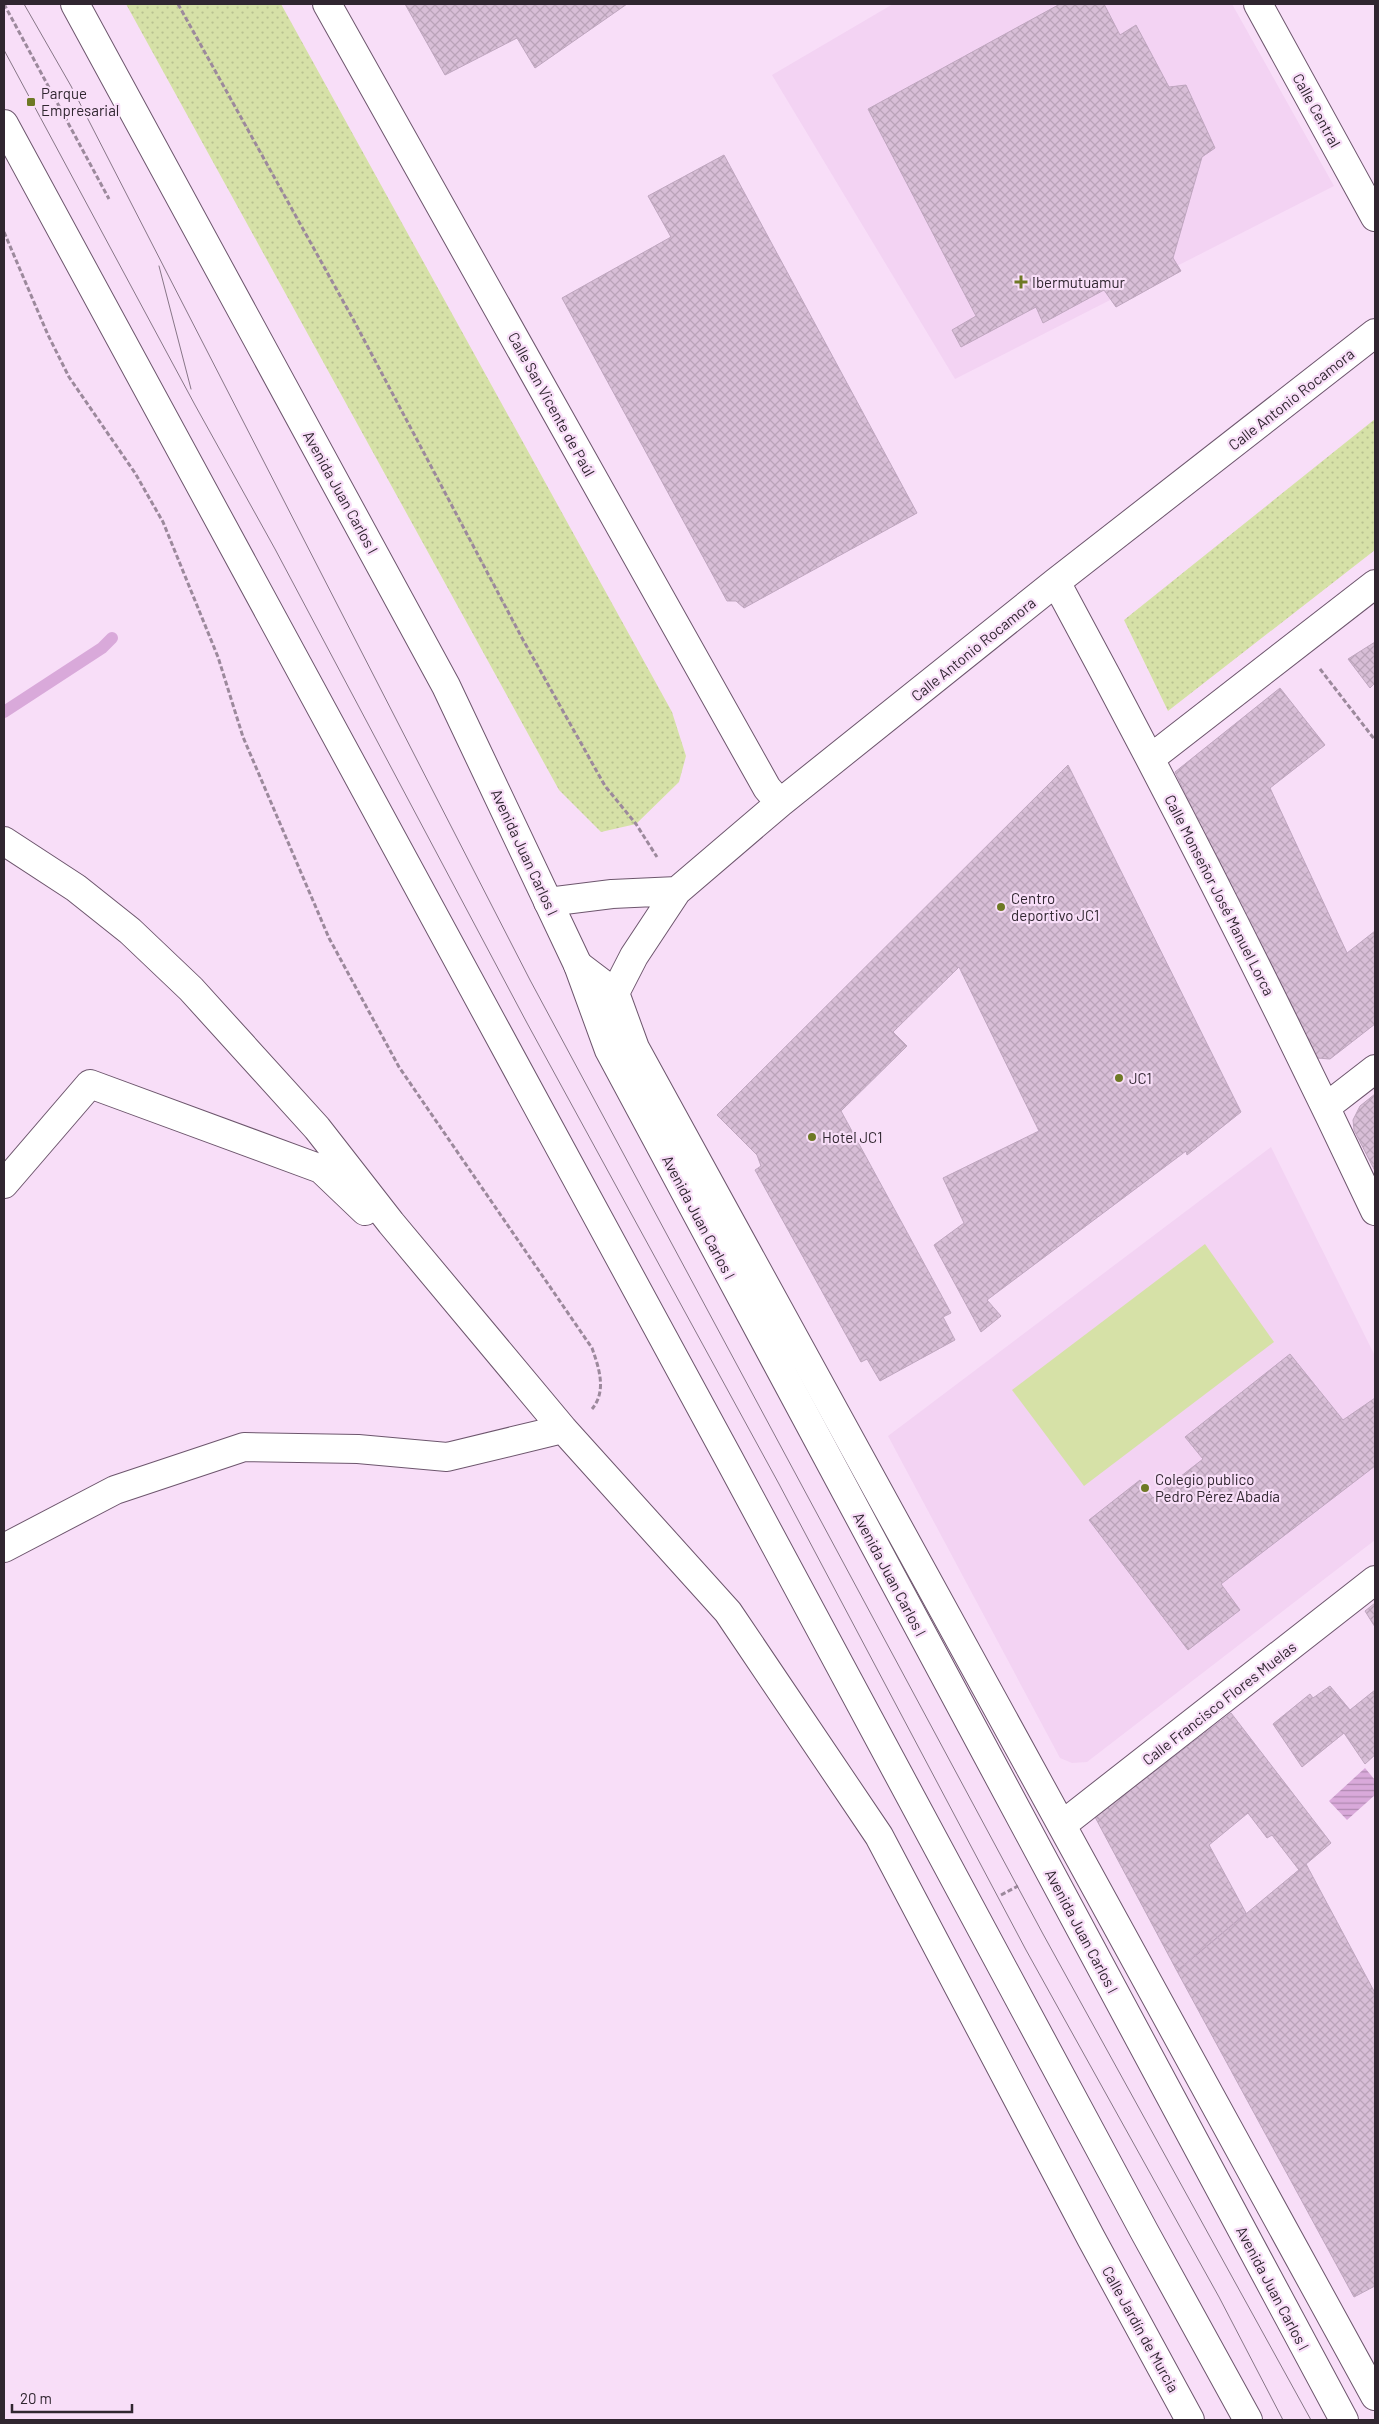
<svg xmlns="http://www.w3.org/2000/svg" width="1379" height="2424" font-family="Barlow,sans-serif">
	<defs>
		<pattern id="park-dots" width="8" height="8" patternUnits="userSpaceOnUse" patternTransform="scale(1.25)"><rect width="8" height="8" fill="#d6e1a7"/><path d="M2 2h.1M6 6h.1" fill="none" stroke="#b8c190" stroke-width="1.8" stroke-linecap="round"/></pattern>
		<pattern id="water-rules" width="6" height="5" patternUnits="userSpaceOnUse" patternTransform="scale(1.25)"><rect width="6" height="5" fill="#d9a9da"/><path d="M0 2.5h6" fill="none" stroke="#b089b1"/></pattern>
		<pattern id="building-cross-hatch" width="8" height="8" patternUnits="userSpaceOnUse" patternTransform="scale(1.25)"><rect width="8" height="8" fill="#d8bed7"/><path d="M0 0l8 8M0 8l8-8" fill="none" stroke="#baa3b9"/></pattern>
	</defs>
	<rect width="100%" height="100%" fill="#f8def8"/>
	<path fill="#f3d3f3" d="M 893,4 L 1232,4 L 1334,186 L 955,379 L 772,75 Z
		M 1271,1147 L 1375,1356 L 1375,1540 L 1087,1762 L 1072,1763 L 1060,1758 L 888,1436 Z"/>
	<path fill="#d6e1a7" d="M 1205,1244 L 1274,1342 L 1084,1486 L 1012,1390 Z"/>
	<path fill="url(#park-dots)" d="M 126,4 L 281,4 L 672,712 L 686,756 L 679,782 L 636,824 L 601,832 L 559,790 Z
		M 1375,419 L 1375,550 L 1168,711 L 1124,620 Z"/>
	<path fill="url(#water-rules)" d="M 1365,1768 L 1375,1780 L 1375,1795 L 1347,1820 L 1329,1801 Z"/>
	<g fill="none" stroke-linecap="round" stroke-linejoin="round">
		<path stroke="#d9a9da" stroke-width="12" d="M 4,712 L 102,648 L 112,638"/>
	</g>
	<path fill="url(#building-cross-hatch)" stroke="#bfa6bf" d="M 405,4 L 627,4 L 535,68 L 517,38 L 445,75 Z
		M 1060,4 L 1104,4 L 1120,35 L 1136,25 L 1169,87 L 1186,85 L 1215,148 L 1202,157 L 1173,258 L 1181,271 L 1116,307 L 1104,290 L 1043,323 L 1036,307 L 961,347 L 952,330 L 976,316 L 868,109 Z
		M 724,155 L 917,513 L 744,608 L 736,601 L 727,601 L 562,298 L 671,237 L 648,196 Z
		M 1375,642 L 1375,685 L 1374,684 L 1370,688 L 1348,659 Z
		M 1280,688 L 1325,745 L 1270,788 L 1347,953 L 1375,931 L 1375,1024 L 1330,1059 L 1317,1058 L 1307,1050 L 1175,772 Z
		M 1068,765 L 1241,1112 L 1187,1155 L 1186,1151 L 987,1300 L 1001,1316 L 981,1332 L 934,1245 L 964,1223 L 943,1178 L 1039,1131 L 959,967 L 893,1032 L 907,1046 L 841,1111 L 951,1313 L 943,1317 L 955,1340 L 880,1381 L 867,1359 L 861,1362 L 755,1170 L 761,1166 L 757,1155 L 717,1115 Z
		M 1375,1094 L 1375,1171 L 1354,1130 L 1353,1120 L 1360,1106 Z
		M 1290,1354 L 1343,1420 L 1375,1398 L 1375,1466 L 1221,1584 L 1240,1610 L 1188,1650 L 1089,1520 L 1140,1480 L 1153,1498 L 1203,1459 L 1185,1437 Z
		M 1375,1603 L 1375,1627 L 1365,1611 Z
		M 1330,1686 L 1350,1710 L 1375,1690 L 1375,1755 L 1365,1764 L 1344,1733 L 1302,1767 L 1273,1724 L 1310,1694 L 1313,1698 Z
		M 1231,1713 L 1331,1843 L 1299,1870 L 1272,1835 L 1267,1838 L 1248,1813 L 1209,1845 L 1246,1913 L 1177,1971 L 1095,1817 Z
		M 1306,1864 L 1375,1993 L 1375,2286 L 1354,2297 L 1177,1971 Z"/>
	<g fill="none" stroke-linecap="round" stroke-linejoin="round">
		<defs>
			<path id="minor" d="M 327,4 L 767,788 L 780,803
				M 1258,4 L 1375,217
				M 1056,582 C 1168,789 1275,999 1375,1211
				M 1151,758 L 1375,584
				M 4,841 L 76,888 L 130,931 L 191,989 L 317,1128 L 391,1223 L 563,1429 L 728,1612 L 879,1836 L 1091,2238 L 1190,2420
				M 548,902 L 612,894 L 677,891
				M 578,965 L 615,993 L 635,1048 L 1375,2396
				M 613,1011 L 615,993 L 634,956 L 677,891 L 780,803 L 1056,582 L 1375,333
				M 1326,1107 L 1375,1069
				M 4,1184 L 90,1084 L 321,1169 L 365,1211
				M 4,1548 L 115,1490 L 244,1447 L 358,1449 L 447,1457 L 563,1429
				M 1062,1825 L 1375,1580"/>
			<path id="major" d="M 75,4 L 446,686 L 578,965 L 609,1050 L 1344,2420
				M 4,124 L 729,1459 L 1144,2231 L 1248,2420"/>
		</defs>
		<use href="#minor" stroke="#6d566d" stroke-width="30"/>
		<use href="#major" stroke="#6d566d" stroke-width="30"/>
		<path stroke="#9c899c" stroke-width="3" stroke-dasharray="5 2.5" stroke-linecap="butt" d="M 4,4 L 109,199
			M 178,4 L 353,319 L 522,638 L 605,786 L 636,824 L 657,857
			M 4,232 L 48,335 L 69,377 L 135,473 L 163,522 L 218,657 L 243,737 L 329,938 L 399,1067 L 592,1348 C 599,1368 607,1391 592,1409
			M 1320,669 L 1375,740
			M 1001,1895 L 1018,1886"/>
		<use href="#minor" stroke="#fff" stroke-width="28"/>
		<use href="#major" stroke="#fff" stroke-width="28"/>
		<path stroke="#877687" stroke-width="1" d="M 24,4 L 71,86 L 530,980 L 1043,1934 L 1311,2420
			M 4,50 L 195,405 L 275,549 L 527,1023 L 779,1484 L 1026,1950 L 1219,2297 L 1283,2420
			M 159,266 L 191,389"/>
	</g>
	<g fill="#6e7925" stroke="#f8def8" stroke-width="2">
		<rect x="26" y="97" width="10" height="10" rx="2.5"/>
		<path d="M1018.5 274.5h5v5h5v5h-5v5h-5v-5h-5v-5h5z"/>
		<circle cx="1001" cy="907" r="5"/>
		<circle cx="1119" cy="1078" r="5"/>
		<circle cx="812" cy="1137" r="5"/>
		<circle cx="1145" cy="1488" r="5"/>
	</g>
	<g text-anchor="middle" dominant-baseline="central" stroke-width="4.5" stroke-linejoin="round" paint-order="stroke">
		<g font-size="15" fill="#302630" stroke="#f8def8" text-anchor="start">
			<text x="41" y="93">Parque<tspan x="41" dy="17">Empresarial</tspan></text>
			<text x="1032" y="282">Ibermutuamur</text>
			<text x="1011" y="898">Centro<tspan x="1011" dy="17">deportivo JC1</tspan></text>
			<text x="1129" y="1078">JC1</text>
			<text x="822" y="1137">Hotel JC1</text>
			<text x="1155" y="1479">Colegio publico<tspan x="1155" dy="17">Pedro Pérez Abadía</tspan></text>
		</g>
		<g font-size="15" fill="#302630" stroke="#f8def8">
			<text transform="translate(1317 110) rotate(61)">Calle Central</text>
			<text transform="translate(1291 399) rotate(-38)">Calle Antonio Rocamora</text>
			<text transform="translate(552 404) rotate(61)">Calle San Vicente de Paúl</text>
			<text transform="translate(341 492) rotate(61)">Avenida Juan Carlos I</text>
			<text transform="translate(973 649) rotate(-39)">Calle Antonio Rocamora</text>
			<text transform="translate(525 852) rotate(65)">Avenida Juan Carlos I</text>
			<text transform="translate(1220 895) rotate(63)">Calle Monseñor José Manuel Lorca</text>
			<text transform="translate(699 1217) rotate(62)">Avenida Juan Carlos I</text>
			<text transform="translate(890 1574) rotate(62)">Avenida Juan Carlos I</text>
			<text transform="translate(1219 1703) rotate(-38)">Calle Francisco Flores Muelas</text>
			<text transform="translate(1082 1931) rotate(62)">Avenida Juan Carlos I</text>
			<text transform="translate(1273 2288) rotate(62)">Avenida Juan Carlos I</text>
			<text transform="translate(1141 2329) rotate(61)">Calle Jardín de Murcia</text>
		</g>
	</g>
	<rect width="1379" height="2424" fill="none" stroke="#302630" stroke-width="10"/>
	<path d="M12 2404v8h120v-8" fill="none" stroke="#302630" stroke-width="2.5"/>
	<text x="20" y="2404" font-size="15" fill="#302630" stroke="#f8def8" stroke-width="4" paint-order="stroke">20 m</text>
</svg>
